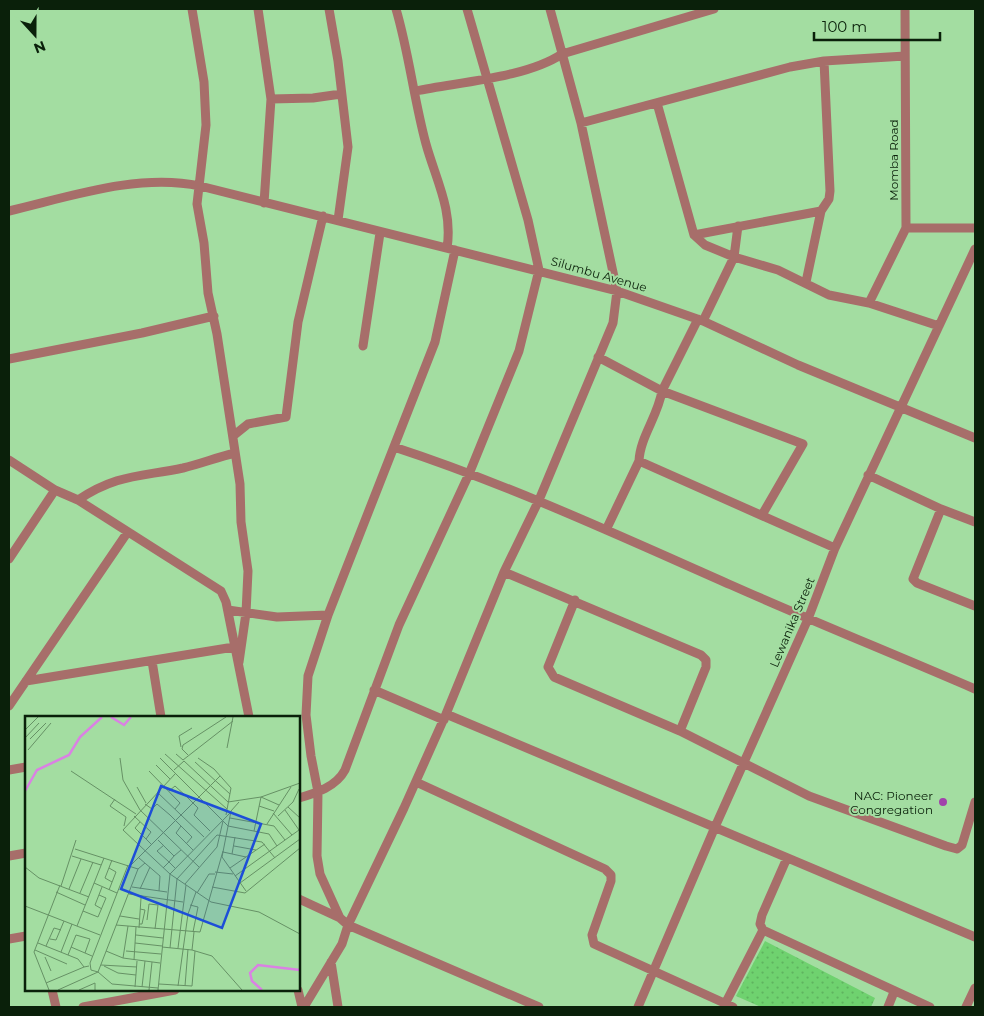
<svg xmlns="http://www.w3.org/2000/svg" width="984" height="1016" font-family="Montserrat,sans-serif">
	<defs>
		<pattern id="grass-dots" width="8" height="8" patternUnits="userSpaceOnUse" patternTransform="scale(1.25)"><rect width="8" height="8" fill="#6fd26f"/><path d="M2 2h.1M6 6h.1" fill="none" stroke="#5fb45f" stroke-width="1.8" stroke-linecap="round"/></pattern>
	</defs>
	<rect width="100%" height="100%" fill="#a3dda1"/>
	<path fill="url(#grass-dots)" d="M 765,941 L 875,998 L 871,1007 L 761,1007 L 736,996 Z"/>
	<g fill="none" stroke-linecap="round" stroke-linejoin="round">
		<path stroke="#a76e6a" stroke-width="9" d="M 192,9 L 204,82 L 206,125 L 197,204 L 204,243 L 208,293 L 217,334 L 240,484 L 241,522 L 248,571 L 246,613 L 239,662
			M 258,9 L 271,99 L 313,98 L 341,94
			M 329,9 L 338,61 L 348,147 L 338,220
			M 396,9 C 409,53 414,100 426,144 C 436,180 453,210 447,248
			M 416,91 C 459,82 526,78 562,54 L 714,9
			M 657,103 L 694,235 L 705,245 L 734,257 L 778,270 L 829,295 L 869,303 L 939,326
			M 581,123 L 790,67 L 824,61 L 905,56
			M 264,203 L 271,99
			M 9,211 C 69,197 137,173 200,186 L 617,291 L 703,321 L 798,365 L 975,438
			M 906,228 L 975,228
			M 694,235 L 821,211
			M 806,282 L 821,211 L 829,199 L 830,191 L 824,61
			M 869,303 L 906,228 L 905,9
			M 703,321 L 734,257 L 738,226
			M 363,346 L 380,233
			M 598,357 L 662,391 L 698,319
			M 9,359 L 142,333 L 214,316
			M 233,436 L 248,424 L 286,417 L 298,322 L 323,216
			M 394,447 C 510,485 620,536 731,585 C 812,621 894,654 975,689
			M 9,460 L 55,490 L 78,500 L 221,591 L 226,602 L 249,717
			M 639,461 C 640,437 658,416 662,391 L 803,444 L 762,515
			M 868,475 L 941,509 L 913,579 L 917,583 L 975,606
			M 78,500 C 117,474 140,477 183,468 C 200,464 218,457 235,453
			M 941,509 L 975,522
			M 606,530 L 639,461 L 835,548
			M 9,559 L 55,490
			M 504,572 L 701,655 L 706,660 L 706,667 L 680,731
			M 575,600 L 548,667 L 554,677 L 680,731 L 809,796 L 946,846 L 957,849 L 962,845 L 975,802
			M 228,610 L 277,617 L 328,615
			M 152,661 L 161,717
			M 26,681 L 240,646
			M 374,690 L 444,720
			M 9,706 L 127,533
			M 446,714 L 975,937
			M 9,770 L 26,767
			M 416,782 L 605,869 L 611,875 L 611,881 L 592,935 L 594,944 L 733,1007
			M 299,798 C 316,793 336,787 345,770 L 399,625 L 469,474 L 519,351 L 539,270 L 528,220 L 467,9
			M 9,856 L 26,853
			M 787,858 L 762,915 L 760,924 L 763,930 L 930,1007
			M 299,899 L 340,918 L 348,925 L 539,1007
			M 340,918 L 320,874 L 317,856 L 318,792 L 311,756 L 306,715 L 308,676 L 328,615 L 435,342 L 455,250
			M 9,939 L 26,936
			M 331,962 L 338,1007
			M 52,990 L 56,1007
			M 298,990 L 302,1007
			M 725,1004 L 763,930
			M 83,1007 L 175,990
			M 304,1007 L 342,944 L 348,925 L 404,808 L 446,714 L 504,572 L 539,500 L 613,323 L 617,291 L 581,123 L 550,9
			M 638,1007 L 715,827 L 808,619 L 835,548 L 975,249
			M 888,1007 L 894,992
			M 966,1007 L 975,988"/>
	</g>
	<circle fill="#a142ab" stroke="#a3dda1" stroke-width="2" cx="943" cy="802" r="5"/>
	<g text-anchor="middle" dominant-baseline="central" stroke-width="4" stroke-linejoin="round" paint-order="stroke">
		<g font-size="12" fill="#0a200a" stroke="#a3dda1">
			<text transform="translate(893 160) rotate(-90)">Momba Road</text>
			<text transform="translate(599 274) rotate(16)">Silumbu Avenue</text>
			<text transform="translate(792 622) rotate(-67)">Lewanika Street</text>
		</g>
		<g font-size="12" fill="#0a200a" stroke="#a3dda1" text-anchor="end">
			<text x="933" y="795">NAC: Pioneer<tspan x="933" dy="14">Congregation</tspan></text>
		</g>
	</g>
	<g transform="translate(25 716)">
		<rect width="275" height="275" fill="#a3dda1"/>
		<path fill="none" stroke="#da81e3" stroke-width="2.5" d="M 86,1 L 99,9 L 106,1M 0,75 L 12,54 L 44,39 L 55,21 L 77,1M 237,274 L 227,265 L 225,257 L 233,249 L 275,254"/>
		<path fill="none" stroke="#669165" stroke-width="1" d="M 1,13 L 13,1M 0,22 L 14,7M 5,23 L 21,7M 156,31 L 154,20 L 167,12M 202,32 L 208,1M 3,34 L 26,7M 140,38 L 202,93M 151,38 L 158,44 L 208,5M 163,39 L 157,33 L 158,29 L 201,1M 95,42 L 98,64 L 115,94 L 174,151M 135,42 L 203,110 L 244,118 L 252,130M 173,42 L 189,53 L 206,72 L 201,99M 170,46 L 205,78M 131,49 L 145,63M 149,54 L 159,45 L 203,86 L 236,81 L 275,67M 46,55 L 111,98M 124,55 L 155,87 L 150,93M 150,58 L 98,114 L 145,158 L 186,186 L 234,196 L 275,218M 112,71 L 121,87M 144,75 L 150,70 L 162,81 L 173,92 L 169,99 L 185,115M 132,76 L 179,121M 90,83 L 85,90 L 101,101 L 99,110M 214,86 L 206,95 L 197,141 L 221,175M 120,88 L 127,93 L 132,88 L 145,99 L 167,121 L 161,128M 234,90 L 249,95M 263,91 L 275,102M 248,97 L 267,119M 109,100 L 126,116 L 121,123 L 127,129M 253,100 L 268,86 L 274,73M 205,102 L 249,110 L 260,124M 115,106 L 110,112 L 121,123M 242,108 L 266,71M 156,110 L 151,117 L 168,134M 229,115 L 236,81 L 254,89M 133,124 L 149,140 L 156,134M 139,129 L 132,135 L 144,146 L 149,140M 209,130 L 231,134M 50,133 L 113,153M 198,136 L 221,141M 207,138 L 210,121M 47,140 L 76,149M 114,142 L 135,160 L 134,175M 87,144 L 80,162 L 87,166M 103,149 L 65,247 L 66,254 L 73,256 L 113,153 L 120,147M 105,150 L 195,60M 0,151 L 14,162 L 64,181M 84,152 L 91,156 L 84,174M 138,152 L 144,146 L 150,152M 205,152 L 240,128M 190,156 L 208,158M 210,160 L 274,114 L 260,94M 69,167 L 92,177M 215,167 L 275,123M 160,168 L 192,131 L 198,105M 36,170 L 51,124M 77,171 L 70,189 L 77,193M 107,171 L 142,176M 187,171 L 220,177 L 275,132M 44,173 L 56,143M 115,173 L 125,151M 31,176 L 60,189M 55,177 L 68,146M 172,177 L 184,158 L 190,158M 104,178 L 158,186M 124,188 L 133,189 L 130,213M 165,189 L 173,191 L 168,216M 0,190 L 75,219M 58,195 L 73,201 L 81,182 L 74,179M 95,200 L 114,203M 122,204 L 124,188M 114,208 L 117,208 L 120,194 L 115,193M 91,209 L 175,216 L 198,135M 52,210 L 79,142M 114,212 L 116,182M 111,219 L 138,222M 25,223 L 31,224 L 39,205M 13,227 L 53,243 L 59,251 L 64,250M 110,227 L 137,230M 21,230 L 29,212 L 36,214M 46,231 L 67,240M 137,231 L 167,234 L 187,240 L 217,274M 145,232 L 152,163 L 192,119 L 237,126 L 250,142M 153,232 L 161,169M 10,234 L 42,248M 167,234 L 169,216M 81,235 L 98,242 L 135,247M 101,235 L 136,238M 36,236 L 47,208M 43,239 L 51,219 L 65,223 L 60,237M 20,241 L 26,255M 98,242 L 103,210M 109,244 L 111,211M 76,249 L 112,251M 79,250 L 93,257 L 111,259M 21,267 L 59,251M 134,268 L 167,270 L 170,235M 153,270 L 163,198 L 171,176M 160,270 L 163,233M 110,271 L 112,245M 117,271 L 120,245M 24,274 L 9,236 L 35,169M 33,274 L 73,256 L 87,268 L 133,272M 54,274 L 70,267 L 70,274M 124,274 L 127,246M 133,274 L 145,158 L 205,97"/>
		<path fill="#1d4ed8" fill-opacity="0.15" stroke="#1d4ed8" stroke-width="2.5" d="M 136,70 L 236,108 L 197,212 L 96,173 Z"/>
		<rect width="275" height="275" fill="none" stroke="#0a200a" stroke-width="2.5"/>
	</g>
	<rect width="984" height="1016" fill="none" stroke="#0a200a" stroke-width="20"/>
	<g transform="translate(35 35) rotate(159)" stroke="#a3dda1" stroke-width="4" paint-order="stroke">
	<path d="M0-4L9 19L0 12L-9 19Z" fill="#0a200a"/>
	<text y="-8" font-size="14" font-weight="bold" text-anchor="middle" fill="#0a200a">N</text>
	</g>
	<path d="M814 32v8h126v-8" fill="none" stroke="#0a200a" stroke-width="2.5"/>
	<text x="822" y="32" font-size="15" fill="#0a200a" stroke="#a3dda1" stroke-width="4" paint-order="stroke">100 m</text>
</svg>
